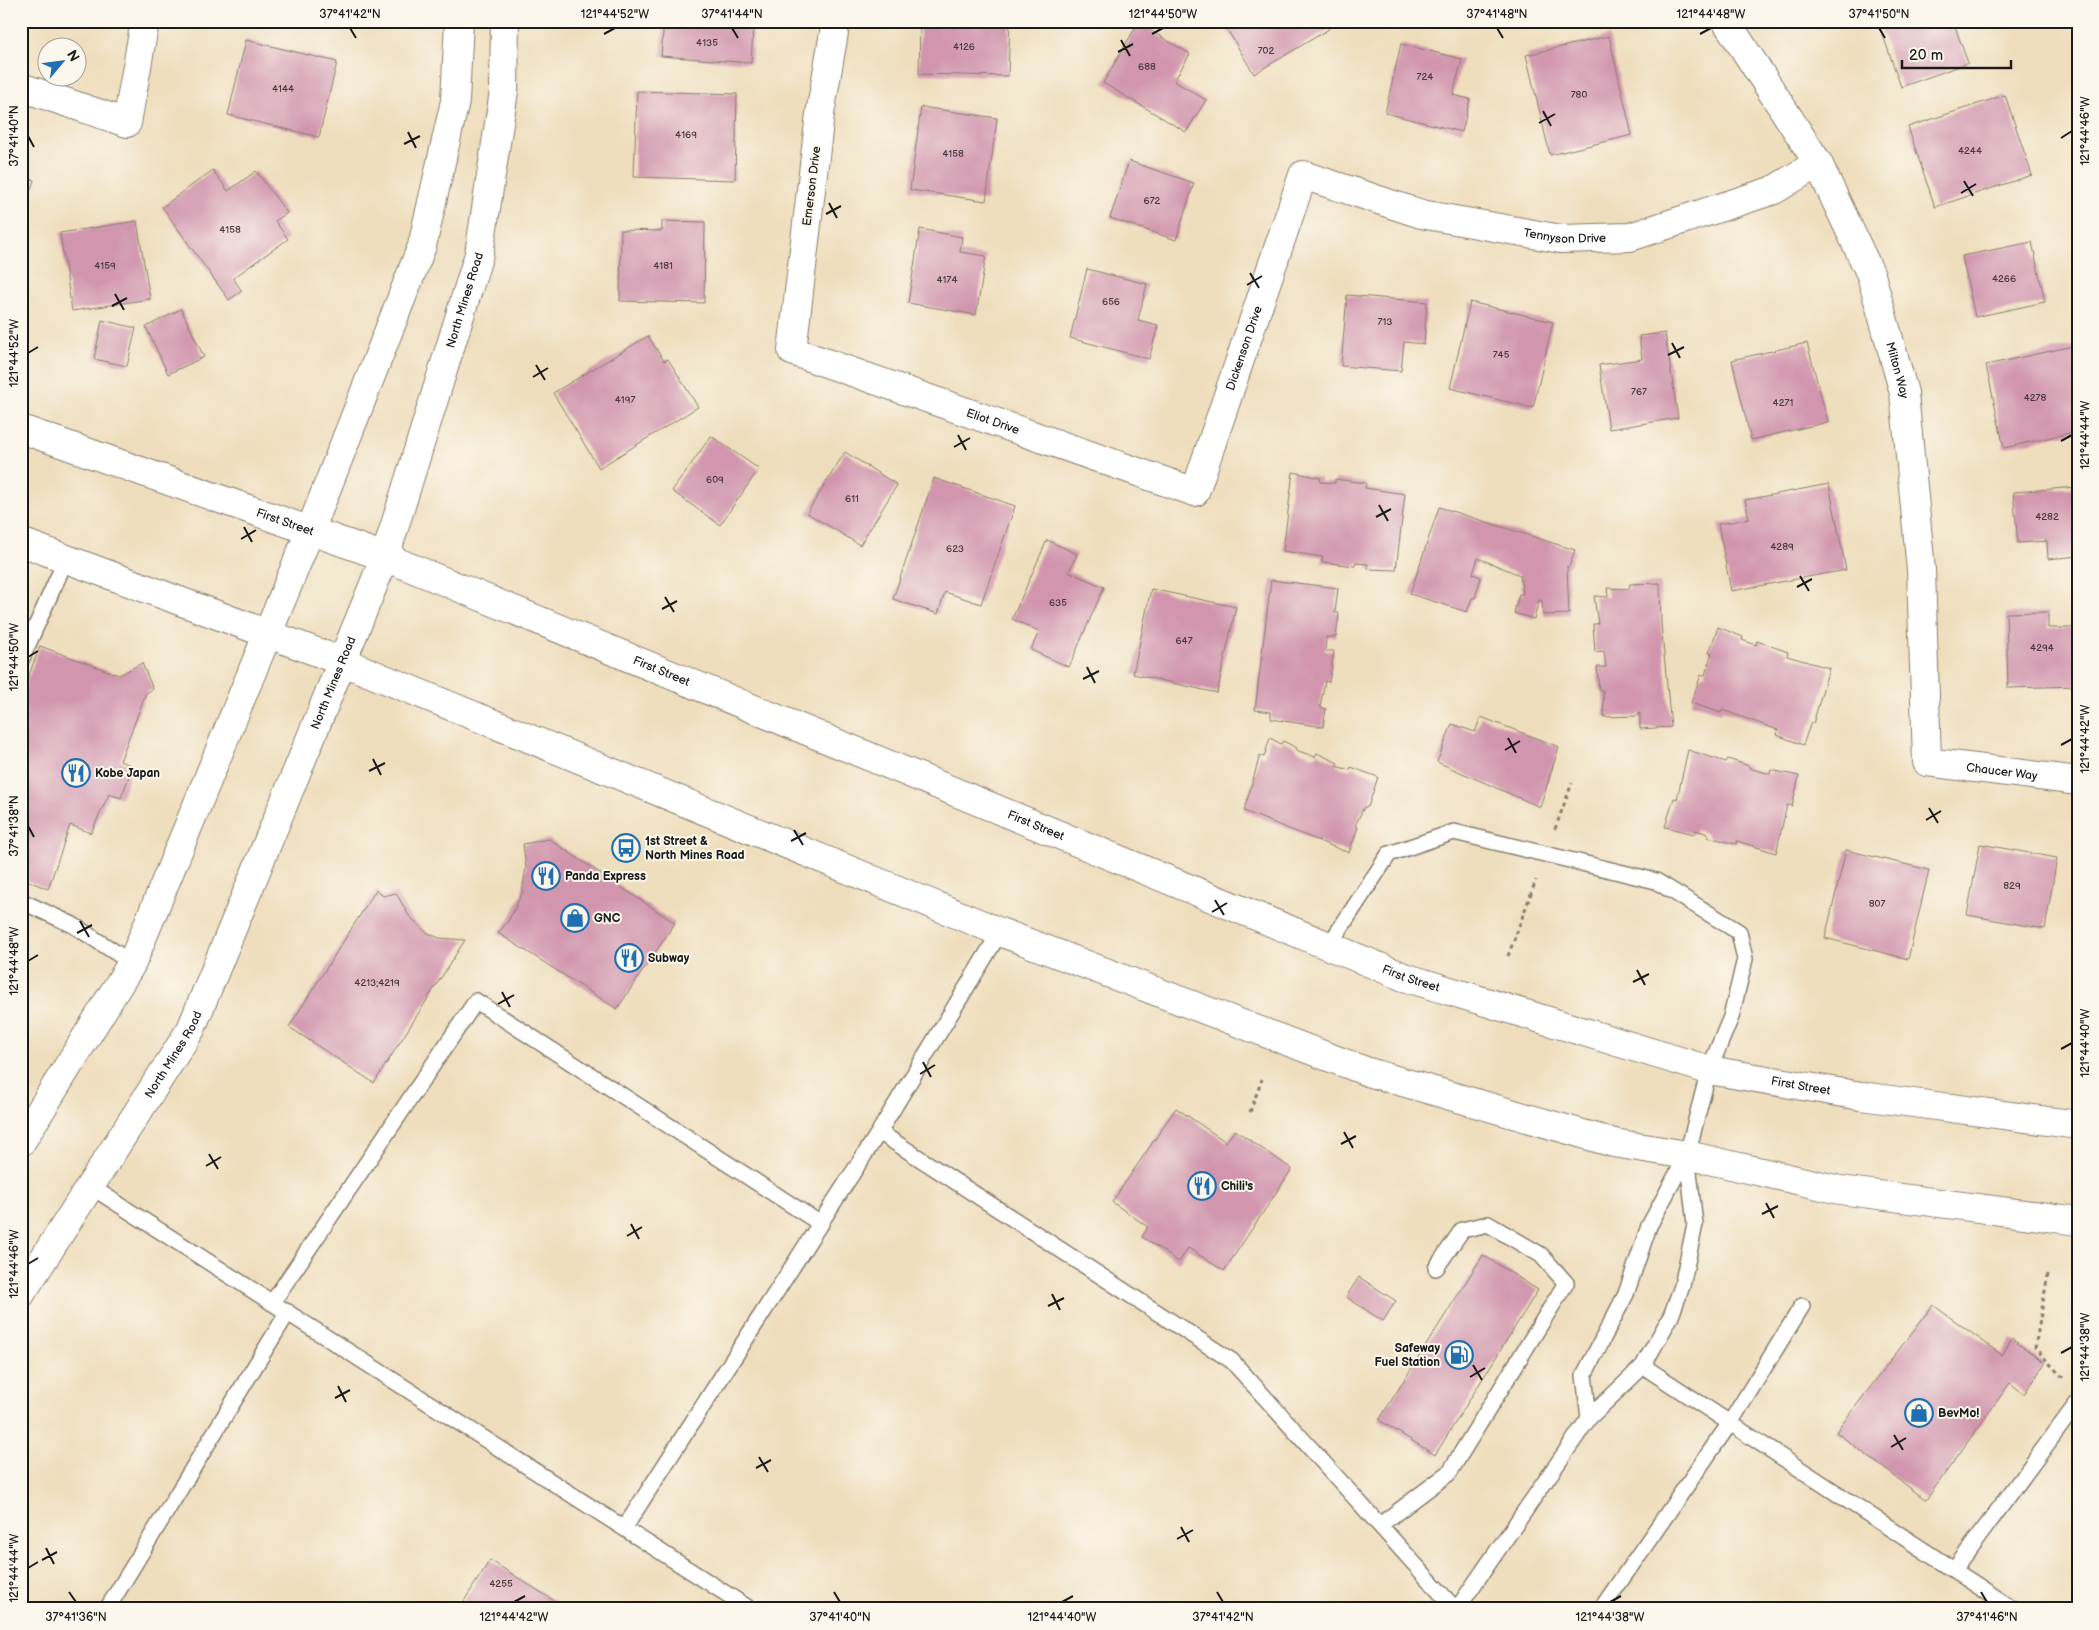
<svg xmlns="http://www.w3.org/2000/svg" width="2099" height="1630" font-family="'Balsamiq Sans',sans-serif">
	<rect width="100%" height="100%" fill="#fbf7ec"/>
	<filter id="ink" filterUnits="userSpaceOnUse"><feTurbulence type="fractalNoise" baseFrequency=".02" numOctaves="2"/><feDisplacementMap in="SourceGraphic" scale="10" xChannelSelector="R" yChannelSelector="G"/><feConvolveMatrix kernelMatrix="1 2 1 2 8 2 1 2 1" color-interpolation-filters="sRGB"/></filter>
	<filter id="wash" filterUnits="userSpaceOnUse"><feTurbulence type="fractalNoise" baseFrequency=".0096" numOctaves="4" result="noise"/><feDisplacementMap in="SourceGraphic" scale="20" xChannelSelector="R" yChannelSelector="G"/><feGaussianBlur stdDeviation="1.12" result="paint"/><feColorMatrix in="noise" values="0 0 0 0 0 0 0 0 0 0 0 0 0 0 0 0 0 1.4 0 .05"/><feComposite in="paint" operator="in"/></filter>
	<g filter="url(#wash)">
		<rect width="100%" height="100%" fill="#efdebd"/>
		<g id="blocks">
			<path fill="#d196ae" d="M 664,21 L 740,21 L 740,28 L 753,29 L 751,63 L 661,56 Z
				M 920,21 L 1010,21 L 1008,76 L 919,74 Z
				M 1222,21 L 1325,21 L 1329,29 L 1254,74 Z
				M 1878,21 L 1953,21 L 1968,63 L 1901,87 Z
				M 1138,23 L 1190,54 L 1174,81 L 1206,100 L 1186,132 L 1103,83 Z
				M 1609,36 L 1632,135 L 1550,155 L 1526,55 Z
				M 246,40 L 337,62 L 319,137 L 228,115 Z
				M 1401,44 L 1462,59 L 1453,95 L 1470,99 L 1462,132 L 1385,113 Z
				M 637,91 L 737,94 L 735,180 L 634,177 Z
				M 2005,95 L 2032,175 L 1935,207 L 1908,127 Z
				M 921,107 L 997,118 L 986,201 L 910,190 Z
				M 1129,161 L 1194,183 L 1176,240 L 1110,218 Z
				M 213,170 L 228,191 L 256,171 L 287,213 L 275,221 L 288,239 L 233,278 L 242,291 L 229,300 L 162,207 Z
				M 21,175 L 34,180 L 22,218 L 21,218 Z
				M 137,221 L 150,299 L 72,311 L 60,233 Z
				M 662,221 L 705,222 L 704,303 L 620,301 L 621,230 L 662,231 Z
				M 920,229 L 962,237 L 960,252 L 986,256 L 976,315 L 908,303 Z
				M 2032,242 L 2045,302 L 1975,317 L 1962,256 Z
				M 1087,269 L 1147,284 L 1138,320 L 1158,325 L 1149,359 L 1070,338 Z
				M 1347,295 L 1427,302 L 1424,344 L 1404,342 L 1401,371 L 1341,366 Z
				M 1470,302 L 1553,322 L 1533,408 L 1450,388 Z
				M 181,309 L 204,357 L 168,374 L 146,327 Z
				M 102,320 L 136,328 L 127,366 L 94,359 Z
				M 1665,333 L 1678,418 L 1609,429 L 1599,365 L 1642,359 L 1639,336 Z
				M 648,336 L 664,361 L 668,359 L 698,407 L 599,468 L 553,393 Z
				M 1807,343 L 1828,422 L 1751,440 L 1732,360 Z
				M 2078,345 L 2078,431 L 2004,448 L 1986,365 Z
				M 711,436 L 759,469 L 720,525 L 672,491 Z
				M 845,452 L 897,485 L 860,545 L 807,513 Z
				M 1293,472 L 1321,478 L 1320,482 L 1335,483 L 1335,479 L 1366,483 L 1365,488 L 1405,494 L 1396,570 L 1368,569 L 1368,564 L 1356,563 L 1355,566 L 1321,562 L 1323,557 L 1283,551 Z
				M 934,478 L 1015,506 L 981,604 L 945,592 L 938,614 L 893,599 Z
				M 1829,484 L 1846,570 L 1731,591 L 1718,524 L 1749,519 L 1745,500 Z
				M 2078,487 L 2078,556 L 2048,559 L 2047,541 L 2018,543 L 2013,492 Z
				M 1439,507 L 1575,550 L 1569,567 L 1567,566 L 1569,614 L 1543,615 L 1542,601 L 1539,600 L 1534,619 L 1514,613 L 1519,594 L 1523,594 L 1520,575 L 1478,558 L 1473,574 L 1481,577 L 1475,598 L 1472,598 L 1467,612 L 1410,594 Z
				M 1047,540 L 1077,554 L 1069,572 L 1104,587 L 1069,667 L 1031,650 L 1039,631 L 1012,619 Z
				M 1271,580 L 1338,588 L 1335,613 L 1339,613 L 1336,637 L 1326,637 L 1325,651 L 1334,651 L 1329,682 L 1325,681 L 1320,707 L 1326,709 L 1323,727 L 1271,719 L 1271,712 L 1255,710 Z
				M 1660,583 L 1661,623 L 1671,727 L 1640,729 L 1640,713 L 1637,716 L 1604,717 L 1603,690 L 1599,691 L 1597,667 L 1606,667 L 1604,651 L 1595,652 L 1593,624 L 1598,624 L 1594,596 L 1608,597 L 1607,588 L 1629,589 L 1630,584 Z
				M 1151,589 L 1236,607 L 1217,693 L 1133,674 Z
				M 2048,612 L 2048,628 L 2077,628 L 2078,686 L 2008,688 L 2006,613 Z
				M 1718,627 L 1743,637 L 1742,640 L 1756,645 L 1757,641 L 1788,652 L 1787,656 L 1829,668 L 1813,724 L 1811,722 L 1803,745 L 1777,735 L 1778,730 L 1722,710 L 1721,713 L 1691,703 L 1701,675 L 1705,675 L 1712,653 L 1709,653 Z
				M 40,646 L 119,675 L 142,663 L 153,689 L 146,693 L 120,761 L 133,766 L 121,798 L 109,794 L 91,833 L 70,825 L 48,889 L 21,878 L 21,696 Z
				M 1481,717 L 1559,747 L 1540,807 L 1437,762 L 1452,724 L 1475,732 Z
				M 1270,738 L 1281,744 L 1283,741 L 1297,748 L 1296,750 L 1315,757 L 1317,753 L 1338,763 L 1336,766 L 1350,770 L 1351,767 L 1378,777 L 1368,807 L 1364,807 L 1355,826 L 1358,827 L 1349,853 L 1244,811 L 1260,755 L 1264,757 Z
				M 1688,750 L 1726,762 L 1728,759 L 1749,766 L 1749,768 L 1770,774 L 1771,770 L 1799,776 L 1792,806 L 1787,805 L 1776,853 L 1737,841 L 1736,844 L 1708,837 L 1708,834 L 1696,830 L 1694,834 L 1665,827 L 1674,798 L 1677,799 Z
				M 549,839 L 675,923 L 617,1009 L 498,933 L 509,920 L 522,893 L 526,868 L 523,844 Z
				M 1980,844 L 2057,858 L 2045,929 L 1967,915 Z
				M 1846,850 L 1929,870 L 1908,959 L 1825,938 Z
				M 376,890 L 383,896 L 396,893 L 409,916 L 426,932 L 439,938 L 465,940 L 374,1083 L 289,1027 Z
				M 1176,1108 L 1226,1142 L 1235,1130 L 1292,1169 L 1224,1271 L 1188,1248 L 1179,1262 L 1142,1237 L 1148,1227 L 1112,1202 Z
				M 1483,1255 L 1538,1290 L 1435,1455 L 1379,1420 Z
				M 1359,1277 L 1396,1301 L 1383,1321 L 1346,1297 Z
				M 1933,1305 L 2002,1355 L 2012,1339 L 2045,1363 L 2024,1394 L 2010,1383 L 1926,1500 L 1836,1432 Z
				M 490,1560 L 567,1609 L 459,1609 Z"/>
		</g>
	</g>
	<g filter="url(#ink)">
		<use href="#blocks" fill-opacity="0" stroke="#867d6c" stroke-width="1"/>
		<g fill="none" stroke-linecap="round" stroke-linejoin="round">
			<defs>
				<path id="service" d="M 21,660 L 66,559
					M 21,901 L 73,925 L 132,963
					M 1328,947 L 1389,854 L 1454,832 L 1656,881 L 1739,932 L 1745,959 L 1731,1017 L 1709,1070 L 1687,1155
					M 879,1132 L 1232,1361 L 1455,1609
					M 90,1186 L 750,1609
					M 272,1303 L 476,1001 L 821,1224
					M 1643,1366 L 2013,1609
					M 1380,1525 L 1449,1473 L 1566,1283 L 1541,1255 L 1488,1224 L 1462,1230 L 1436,1268
					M 625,1527 L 879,1132 L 1000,932
					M 1954,1570 L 2078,1402
					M 107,1609 L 288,1312
					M 1457,1609 L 1589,1418 L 1643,1366 L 1671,1316 L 1682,1286 L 1695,1224 L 1687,1155 L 1649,1226 L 1626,1294 L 1584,1375 L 1589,1418
					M 1601,1609 L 1730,1423 L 1802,1306"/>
				<g id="minor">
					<path id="s1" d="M 836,21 L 820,114 L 792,351 L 1195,492 L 1303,175 L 1421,214 L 1561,239 L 1630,237 L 1774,190 L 1818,163"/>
					<path id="s2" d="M 1726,21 L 1818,163 L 1871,275 L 1904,393 L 1921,570 L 1927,762 L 2078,781"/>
					<path d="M 21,87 L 127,123 L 145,21"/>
				</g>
				<g id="secondary">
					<path d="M 21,1142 L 132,963 L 310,531 L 422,246 L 455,101 L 459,21"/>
					<path id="s3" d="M 21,1294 L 191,1029 L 385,557 L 479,254 L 504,91 L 505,21"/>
				</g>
				<g id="primary">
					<path id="s4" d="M 21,429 L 385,557 L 1404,977 L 1709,1070 L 1861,1096 L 2078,1125"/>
					<path d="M 21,542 L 341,661 L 1000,932 L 1368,1072 L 1614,1143 L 1687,1155 L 1840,1190 L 2078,1221"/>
				</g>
			</defs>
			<use href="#service" stroke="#867d6c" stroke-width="18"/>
			<use href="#minor" stroke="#867d6c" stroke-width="30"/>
			<use href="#secondary" stroke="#867d6c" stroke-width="30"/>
			<use href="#primary" stroke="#867d6c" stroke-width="30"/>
			<path stroke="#867d6c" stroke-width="3" stroke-dasharray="4 4" stroke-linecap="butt" d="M 1555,829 L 1572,783
				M 1508,956 L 1536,880
				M 1250,1112 L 1262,1079
				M 2048,1274 L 2035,1348 L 2065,1380"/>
			<use href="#service" stroke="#fff" stroke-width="15"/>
			<use href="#minor" stroke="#fff" stroke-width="28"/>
			<use href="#secondary" stroke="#fff" stroke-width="28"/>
			<use href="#primary" stroke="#fff" stroke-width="28"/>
		</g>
	</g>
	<path fill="none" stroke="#1c1c1c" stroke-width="2" d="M 350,28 L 356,38M 732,28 L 738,38M 1497,28 L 1503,38M 1879,28 L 1885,38M 604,34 L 615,28M 1152,34 L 1163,28M 1700,34 L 1711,28M 1121,40 L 1130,56M 1118,52 L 1133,44M 1543,111 L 1551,126M 1539,123 L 1555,114M 408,132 L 416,148M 28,136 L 34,147M 2061,138 L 2072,131M 404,144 L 420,136M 1964,181 L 1973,196M 1961,193 L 1976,184M 829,203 L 837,218M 826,214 L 841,206M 1250,273 L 1259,288M 1247,285 L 1262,276M 115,294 L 124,310M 112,306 L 127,298M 1672,343 L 1680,358M 28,353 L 38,347M 1668,355 L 1684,347M 536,365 L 545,380M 533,377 L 548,368M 958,435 L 966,450M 2061,441 L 2072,435M 954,447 L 970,438M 1379,505 L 1388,521M 1376,517 L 1391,509M 244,527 L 252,542M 241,539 L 256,530M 1800,576 L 1809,591M 1797,587 L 1812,579M 665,597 L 674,612M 662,609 L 677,601M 28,657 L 38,651M 1087,667 L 1095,683M 1083,679 L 1099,671M 1508,738 L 1516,753M 2061,745 L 2072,739M 1505,750 L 1520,741M 373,759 L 381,775M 369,771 L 385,763M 1929,808 L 1938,823M 1926,820 L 1941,811M 28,826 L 34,837M 794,830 L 803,845M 791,841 L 806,833M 1215,900 L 1224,915M 1212,912 L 1227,903M 80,921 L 89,937M 77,933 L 92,925M 28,961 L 38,955M 1637,970 L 1645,985M 1633,982 L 1649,974M 502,992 L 510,1007M 498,1004 L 514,995M 2061,1049 L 2072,1043M 923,1062 L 931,1077M 920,1074 L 935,1065M 1344,1132 L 1353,1148M 1341,1144 L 1356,1136M 209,1154 L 218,1169M 206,1166 L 221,1157M 1766,1203 L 1774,1218M 1762,1214 L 1778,1206M 631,1224 L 639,1239M 627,1236 L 642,1227M 28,1264 L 38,1258M 1052,1294 L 1060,1310M 1048,1306 L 1064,1298M 2061,1353 L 2072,1347M 1473,1365 L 1482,1380M 1470,1377 L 1485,1368M 338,1386 L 346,1402M 335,1398 L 350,1390M 1894,1435 L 1903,1450M 1891,1447 L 1906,1438M 759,1457 L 768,1472M 756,1468 L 771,1460M 1181,1527 L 1189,1542M 1177,1539 L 1193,1530M 46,1548 L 54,1564M 42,1560 L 57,1552M 28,1568 L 38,1562M 69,1592 L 76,1602M 834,1592 L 840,1602M 1217,1592 L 1223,1602M 1981,1592 L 1987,1602M 514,1602 L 525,1596M 1062,1602 L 1073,1596M 1610,1602 L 1621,1596"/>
	<defs>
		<symbol id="restaurant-ring" viewBox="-11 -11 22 22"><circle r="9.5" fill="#fbf7ec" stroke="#1f6fb2" stroke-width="1.5"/><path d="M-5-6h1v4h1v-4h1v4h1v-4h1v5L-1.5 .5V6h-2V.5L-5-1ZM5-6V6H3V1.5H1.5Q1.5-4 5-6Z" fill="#1f6fb2"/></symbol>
		<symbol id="bus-ring" viewBox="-11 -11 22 22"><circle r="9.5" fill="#fbf7ec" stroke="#1f6fb2" stroke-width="1.5"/><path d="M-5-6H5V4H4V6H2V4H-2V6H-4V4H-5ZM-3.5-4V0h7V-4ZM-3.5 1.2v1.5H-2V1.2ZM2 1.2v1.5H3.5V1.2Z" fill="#1f6fb2"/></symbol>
		<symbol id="shop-ring" viewBox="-11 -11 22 22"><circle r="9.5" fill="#fbf7ec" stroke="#1f6fb2" stroke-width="1.5"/><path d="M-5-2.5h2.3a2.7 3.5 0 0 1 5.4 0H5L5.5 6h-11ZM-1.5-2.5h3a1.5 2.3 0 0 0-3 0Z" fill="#1f6fb2"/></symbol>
		<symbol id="fuel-ring" viewBox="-11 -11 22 22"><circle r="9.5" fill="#fbf7ec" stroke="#1f6fb2" stroke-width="1.5"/><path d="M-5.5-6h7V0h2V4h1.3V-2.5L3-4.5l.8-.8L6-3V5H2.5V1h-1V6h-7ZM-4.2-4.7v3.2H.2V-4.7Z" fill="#1f6fb2"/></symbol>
	</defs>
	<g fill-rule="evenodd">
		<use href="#restaurant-ring" x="60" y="757" width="32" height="32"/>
		<use href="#bus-ring" x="610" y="832" width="32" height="32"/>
		<use href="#restaurant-ring" x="530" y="860" width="32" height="32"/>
		<use href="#shop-ring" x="559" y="902" width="32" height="32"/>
		<use href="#restaurant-ring" x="613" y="942" width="32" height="32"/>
		<use href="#restaurant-ring" x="1186" y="1170" width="32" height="32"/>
		<use href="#fuel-ring" x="1443" y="1339" width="32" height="32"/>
		<use href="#shop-ring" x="1903" y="1397" width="32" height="32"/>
	</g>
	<g text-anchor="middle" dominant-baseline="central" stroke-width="4" stroke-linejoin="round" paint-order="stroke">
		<g font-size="10" fill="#493a40">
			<text x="707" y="43">4135</text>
			<text x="964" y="47">4126</text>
			<text x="1266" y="51">702</text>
			<text x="1147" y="67">688</text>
			<text x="1425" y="77">724</text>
			<text x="283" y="89">4144</text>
			<text x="1579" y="95">780</text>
			<text x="686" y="135">4169</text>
			<text x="1970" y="151">4244</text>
			<text x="953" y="154">4158</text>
			<text x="1152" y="201">672</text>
			<text x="230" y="230">4158</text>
			<text x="105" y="266">4159</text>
			<text x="663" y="266">4181</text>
			<text x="2004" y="279">4266</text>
			<text x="947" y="280">4174</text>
			<text x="1111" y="302">656</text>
			<text x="1385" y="322">713</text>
			<text x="1501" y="355">745</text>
			<text x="1639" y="392">767</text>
			<text x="2035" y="398">4278</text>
			<text x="625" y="400">4197</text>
			<text x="1783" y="403">4271</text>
			<text x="715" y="480">609</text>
			<text x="852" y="499">611</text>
			<text x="2047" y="517">4282</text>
			<text x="1782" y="547">4289</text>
			<text x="955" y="549">623</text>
			<text x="1058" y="603">635</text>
			<text x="1184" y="641">647</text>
			<text x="2042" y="648">4294</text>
			<text x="2012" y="886">829</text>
			<text x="1877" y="904">807</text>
			<text x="377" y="983">4213;4219</text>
			<text x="501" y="1584">4255</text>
		</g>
		<g font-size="12" fill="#1c1c1c" stroke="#fbf7ec">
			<text transform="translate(812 186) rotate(-83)">Emerson Drive</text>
			<text stroke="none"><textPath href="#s1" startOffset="1365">Tennyson Drive</textPath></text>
			<text stroke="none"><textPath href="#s3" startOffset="1094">North Mines Road</textPath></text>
			<text stroke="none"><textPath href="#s1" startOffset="912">Dickenson Drive</textPath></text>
			<text stroke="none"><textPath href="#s2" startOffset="392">Milton Way</textPath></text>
			<text stroke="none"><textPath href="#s1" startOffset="546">Eliot Drive</textPath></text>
			<text stroke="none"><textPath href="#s4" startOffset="280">First Street</textPath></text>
			<text stroke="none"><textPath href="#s4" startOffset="685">First Street</textPath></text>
			<text stroke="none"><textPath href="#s3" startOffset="689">North Mines Road</textPath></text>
			<text stroke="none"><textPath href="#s2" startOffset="861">Chaucer Way</textPath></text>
			<text stroke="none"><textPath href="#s4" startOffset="1090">First Street</textPath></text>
			<text stroke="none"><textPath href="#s4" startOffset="1495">First Street</textPath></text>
			<text stroke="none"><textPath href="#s3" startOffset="284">North Mines Road</textPath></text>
			<text stroke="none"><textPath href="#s4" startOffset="1900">First Street</textPath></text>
		</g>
		<g font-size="12" font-weight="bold" fill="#1c1c1c" stroke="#fbf7ec" text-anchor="start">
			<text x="95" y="773">Kobe Japan</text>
			<text x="645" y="841">1st Street &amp;<tspan x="645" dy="14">North Mines Road</tspan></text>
			<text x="565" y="876">Panda Express</text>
			<text x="594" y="918">GNC</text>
			<text x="648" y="958">Subway</text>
			<text x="1221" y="1186">Chili's</text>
			<text x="1440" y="1348" text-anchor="end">Safeway<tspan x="1440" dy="14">Fuel Station</tspan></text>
			<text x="1938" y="1413">BevMo!</text>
		</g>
	</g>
	<rect width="2099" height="1630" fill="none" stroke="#fbf7ec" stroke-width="55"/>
	<g transform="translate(62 62) rotate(61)"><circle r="24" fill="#fbf7ec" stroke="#a29f99"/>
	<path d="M0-4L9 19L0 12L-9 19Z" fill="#1f6fb2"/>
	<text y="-8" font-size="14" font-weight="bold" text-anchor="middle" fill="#1c1c1c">N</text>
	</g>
	<path d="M1902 60v8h109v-8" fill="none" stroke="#1c1c1c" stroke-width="2.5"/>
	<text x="1909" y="60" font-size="15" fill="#1c1c1c" stroke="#fbf7ec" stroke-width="4" paint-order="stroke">20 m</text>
	<rect x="28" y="28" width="2044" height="1574" fill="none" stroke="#1c1c1c" stroke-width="2"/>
	<g font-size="12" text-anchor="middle" fill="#1c1c1c">
		<text x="350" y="18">37°41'42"N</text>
		<text x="615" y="18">121°44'52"W</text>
		<text x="732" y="18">37°41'44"N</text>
		<text x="1163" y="18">121°44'50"W</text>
		<text x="1497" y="18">37°41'48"N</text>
		<text x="1711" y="18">121°44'48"W</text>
		<text x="1879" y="18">37°41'50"N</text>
		<text transform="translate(2085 131) rotate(-90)" y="4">121°44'46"W</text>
		<text transform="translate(14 136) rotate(-90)" y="4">37°41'40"N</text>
		<text transform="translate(14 353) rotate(-90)" y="4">121°44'52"W</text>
		<text transform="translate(2085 435) rotate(-90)" y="4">121°44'44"W</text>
		<text transform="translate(14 657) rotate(-90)" y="4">121°44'50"W</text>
		<text transform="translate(2085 739) rotate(-90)" y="4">121°44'42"W</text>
		<text transform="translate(14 826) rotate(-90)" y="4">37°41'38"N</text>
		<text transform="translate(14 961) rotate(-90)" y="4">121°44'48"W</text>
		<text transform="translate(2085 1043) rotate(-90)" y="4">121°44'40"W</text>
		<text transform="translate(14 1264) rotate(-90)" y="4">121°44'46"W</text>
		<text transform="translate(2085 1347) rotate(-90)" y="4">121°44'38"W</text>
		<text transform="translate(14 1568) rotate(-90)" y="4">121°44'44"W</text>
		<text x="76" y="1621">37°41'36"N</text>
		<text x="514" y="1621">121°44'42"W</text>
		<text x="840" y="1621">37°41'40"N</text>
		<text x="1062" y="1621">121°44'40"W</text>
		<text x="1223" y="1621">37°41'42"N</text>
		<text x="1610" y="1621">121°44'38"W</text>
		<text x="1987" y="1621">37°41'46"N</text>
	</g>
</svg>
